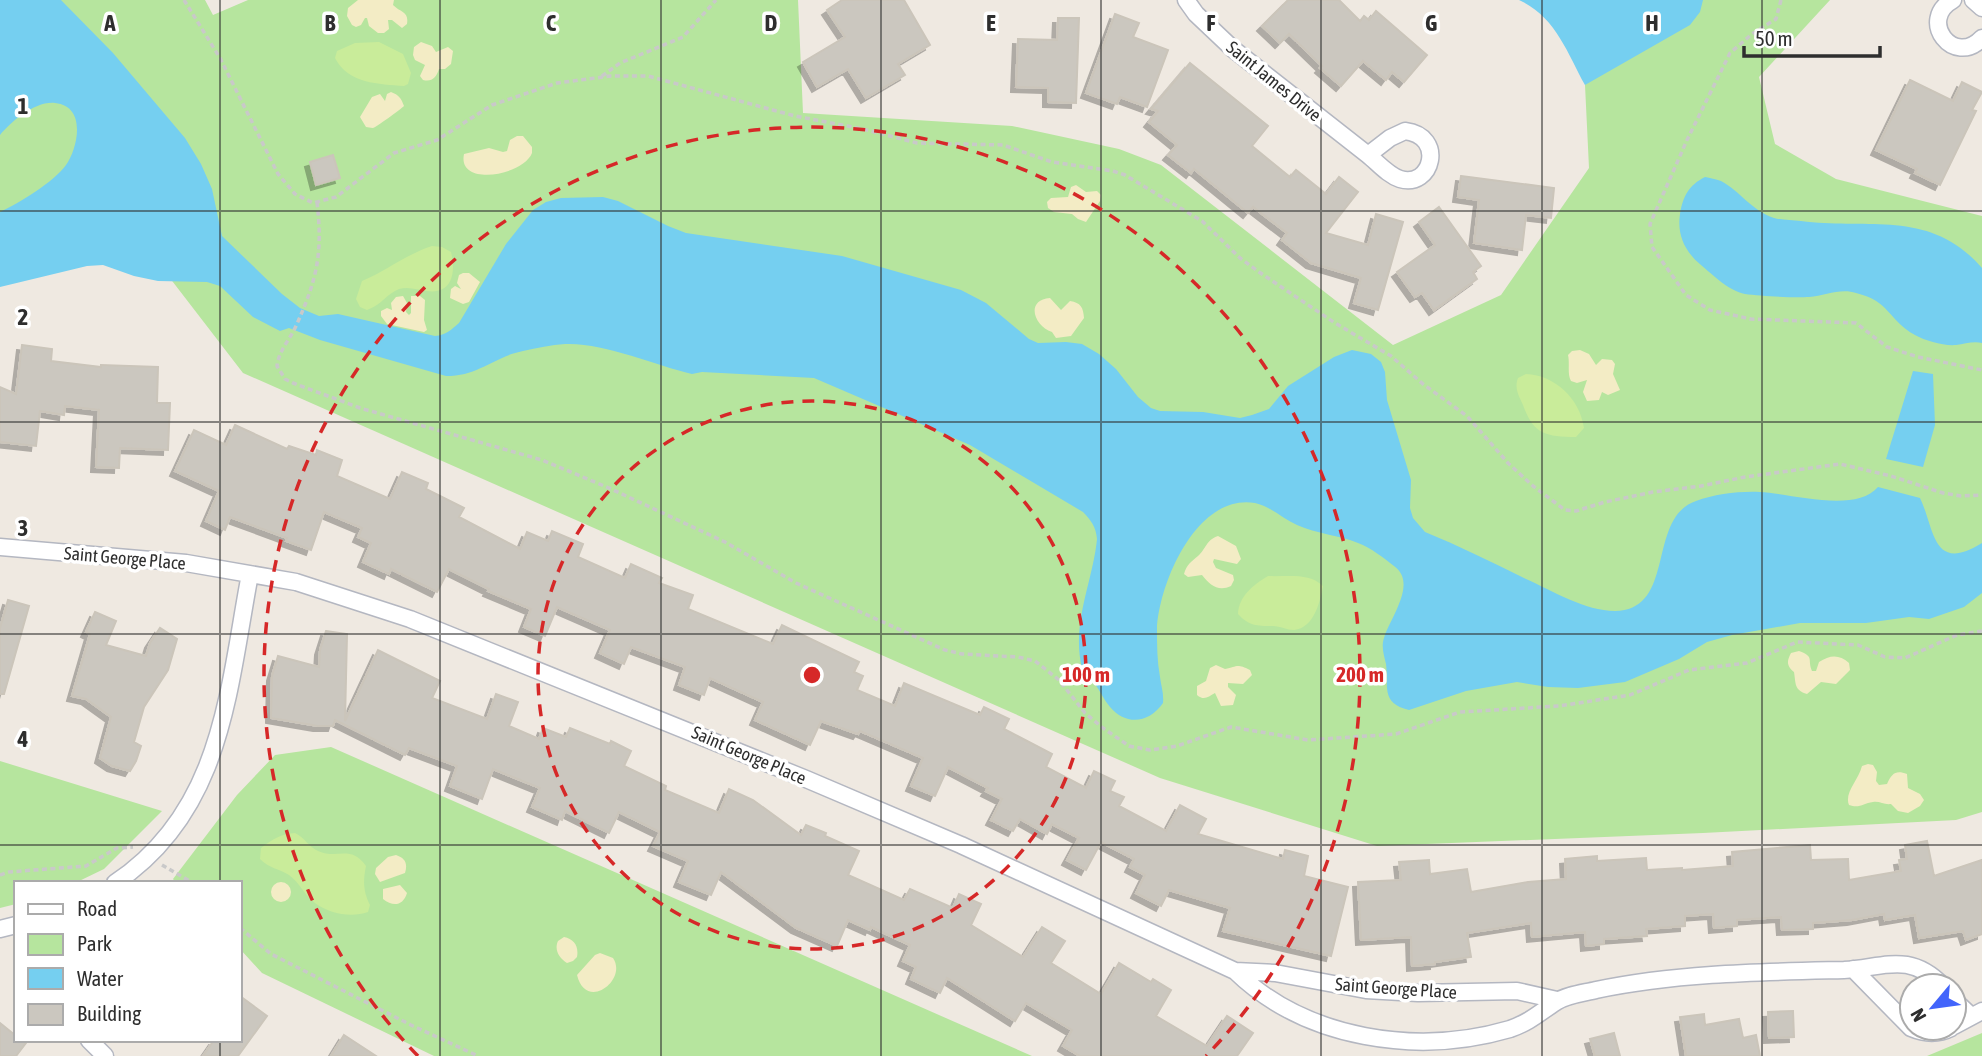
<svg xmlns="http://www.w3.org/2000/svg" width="1982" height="1056" font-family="'Asap Condensed',sans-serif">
	<defs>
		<filter id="shadow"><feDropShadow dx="-5" dy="5" stdDeviation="0" flood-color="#0004"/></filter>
	</defs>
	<rect width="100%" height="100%" fill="#efe9e1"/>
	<path fill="#b6e59e" d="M 0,0 L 205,0 L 213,15 L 248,0 L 798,0 L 803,113 L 1012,126 L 1119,149 L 1161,165 L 1393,345 L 1501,295 L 1589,168 L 1585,85 L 1627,0 L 1830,0 L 1759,77 L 1775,144 L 1836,179 L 1982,216 L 1982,812 L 1956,820 L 1703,833 L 1377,846 L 1160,778 L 243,373 L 156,260 L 0,240 Z
		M 331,747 L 1032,1056 L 434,1056 L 262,973 L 240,949 L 240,883 L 176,883 L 173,879 L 237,795 L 275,755 Z
		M 0,761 L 162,811 L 104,869 L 75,883 L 16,883 L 16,904 L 0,908 Z
		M 1982,1033 L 1982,1056 L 1927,1056 Z"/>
	<path fill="#f3ecc5" d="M 358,0 L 394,0 L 393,5 C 401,13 409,11 407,24 L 402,28 L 392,20 L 388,20 L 389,29 L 384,33 L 378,33 L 369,26 L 367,18 L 365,18 L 361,25 L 356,27 L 352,25 L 347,16 L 348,8 Z
		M 421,42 L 432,46 L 436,52 L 448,47 L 453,51 L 451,64 L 445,69 L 439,69 C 436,78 432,82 423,80 L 420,76 L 425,65 L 415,60 L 413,55 L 414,47 Z
		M 391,92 C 399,95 401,98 404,106 C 401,109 375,128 373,128 C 370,128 368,127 366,127 L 360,117 L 372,97 L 380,94 L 385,101 L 387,94 Z
		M 517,136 L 523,136 L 532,147 L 532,153 C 523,176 457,187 464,154 L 489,148 L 503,152 L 507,151 L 510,140 Z
		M 1076,185 L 1086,192 L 1097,191 L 1101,195 L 1100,201 L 1086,222 L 1078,219 L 1072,214 L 1054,212 L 1048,208 L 1047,202 L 1051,198 L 1068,197 L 1071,187 Z
		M 463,273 L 469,273 L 480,282 L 469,302 L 463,304 L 450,298 L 451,289 L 455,286 L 461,289 L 457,283 L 459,275 Z
		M 403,296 L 407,303 L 406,312 L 409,315 L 411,313 L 411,296 L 420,296 L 425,300 L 424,320 L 427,330 L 424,332 L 387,324 L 381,316 L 381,311 L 387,308 L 392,310 L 391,303 L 396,297 Z
		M 1050,298 L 1061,310 L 1070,301 C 1081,303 1083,307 1084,318 L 1071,336 L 1056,338 L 1052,332 C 1034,326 1025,300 1050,298 Z
		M 1580,350 L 1589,354 L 1596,365 L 1602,359 L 1612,360 L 1615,364 L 1613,374 L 1620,390 L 1608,395 L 1602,392 L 1599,400 L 1587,401 L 1583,392 L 1587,380 L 1577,383 L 1571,381 C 1567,374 1570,363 1568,355 L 1572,351 Z
		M 1218,536 L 1236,546 L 1241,559 L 1237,564 L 1214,559 L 1213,562 L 1216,568 L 1233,575 L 1234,580 L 1231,586 C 1218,592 1210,585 1202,575 L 1188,577 L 1184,574 C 1187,564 1191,562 1198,556 C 1206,549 1206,540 1218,536 Z
		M 1799,651 C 1815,657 1807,659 1812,671 L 1816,671 L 1819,662 C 1830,655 1839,654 1849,663 L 1850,670 L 1836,684 L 1821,682 L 1807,694 C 1794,690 1796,684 1794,672 C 1786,665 1787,661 1791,653 Z
		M 1216,665 L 1225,669 C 1237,667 1236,663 1250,670 L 1252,675 L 1243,684 L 1228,683 L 1228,687 L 1236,695 L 1233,705 L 1221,706 L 1215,693 C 1208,697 1204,701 1197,695 L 1197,686 L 1206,681 L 1210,668 Z
		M 1868,764 L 1873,765 L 1877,772 L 1876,781 L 1879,785 L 1887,784 C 1892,773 1896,770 1907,774 L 1908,788 L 1920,794 L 1924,800 L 1920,806 L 1908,813 L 1898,811 L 1891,804 C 1884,805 1880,801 1873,802 C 1863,803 1860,809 1849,805 C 1844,793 1858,781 1862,766 Z
		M 396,855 C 405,858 408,863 405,873 L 380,882 L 375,874 L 376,868 L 388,857 Z
		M271 892a10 10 0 1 1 20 0a10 10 0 1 1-20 0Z
		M 400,885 L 407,893 C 403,906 393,907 383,899 L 383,889 Z
		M 564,937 C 574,939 579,946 577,957 L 573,961 L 567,963 C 559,958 554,950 558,941 Z
		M 600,953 L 613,958 C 628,980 586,1012 577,975 L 595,955 Z"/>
	<path fill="#c9ec9a" d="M 379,42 L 403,54 L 411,73 L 408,84 L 404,86 C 379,84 348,84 335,58 L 337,51 L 355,43 Z
		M 432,246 L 442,247 L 451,252 C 456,271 453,295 427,291 C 418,290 409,286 399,289 C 386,294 382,305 367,310 L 360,307 L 356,299 L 362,281 C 386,271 407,254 432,246 Z
		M 1526,374 C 1555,375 1580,399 1584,428 L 1576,437 C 1545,436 1534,435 1523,405 C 1519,396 1514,389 1518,378 Z
		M 1268,576 C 1287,577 1309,572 1323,586 C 1320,602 1314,628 1294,630 C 1287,630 1280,626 1273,626 C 1257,626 1249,626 1238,614 C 1239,596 1253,585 1268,576 Z
		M 295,833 C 305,838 309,847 318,851 C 338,860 350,844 366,866 C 363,881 363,891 370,905 L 368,912 C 351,918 330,914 315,903 C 305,896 299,882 289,875 C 278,868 270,869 260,859 L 261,848 C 273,839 281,834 295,833 Z"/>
	<path fill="#75cff0" d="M 0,0 L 61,0 L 113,53 L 185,138 L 201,164 L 212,189 L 222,236 L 282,294 L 300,308 L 319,316 L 338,314 L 435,336 C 446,335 451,330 459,323 L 506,244 L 533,210 L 546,202 L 561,198 L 603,197 L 618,201 L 668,226 L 686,233 L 842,256 L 961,290 L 986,303 L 1029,339 L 1038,343 L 1066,342 L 1082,344 L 1099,354 L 1116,369 L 1138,397 L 1151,408 L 1160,411 L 1203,412 L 1240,418 L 1252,415 L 1269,409 L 1288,386 L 1334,357 L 1352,350 L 1371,354 L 1381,362 L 1385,372 L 1387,400 L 1411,480 L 1410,508 L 1413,518 L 1425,532 C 1459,546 1492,562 1526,579 C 1553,591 1585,611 1615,611 C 1677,610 1646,518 1696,501 C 1715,494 1740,491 1760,492 C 1790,493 1855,514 1878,487 L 1920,498 C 1935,529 1932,574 1982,543 L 1982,593 L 1964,607 L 1929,619 L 1909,617 L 1866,623 L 1800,623 L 1732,635 L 1707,642 L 1679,659 L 1625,682 L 1578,688 L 1548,687 L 1517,682 L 1466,691 L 1409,710 C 1380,703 1389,686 1386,664 C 1384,655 1381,647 1384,638 C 1390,618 1418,583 1394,566 C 1384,558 1371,548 1358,543 C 1339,535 1317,534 1297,525 C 1283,519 1270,506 1255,503 C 1197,493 1159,583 1157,629 C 1157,645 1157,661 1160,677 C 1161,686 1164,693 1163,703 C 1150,722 1127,727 1110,707 C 1104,700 1100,691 1095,684 C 1091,678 1084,676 1082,668 C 1071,624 1093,581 1097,539 C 1096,527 1091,520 1083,512 L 970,445 L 814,378 L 702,372 L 692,374 C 655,365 602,342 565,344 C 551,345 537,348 523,351 C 493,357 479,376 446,376 L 320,340 L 289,328 L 280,331 L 253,317 L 220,286 L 207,282 L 158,281 L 134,276 L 103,265 L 87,266 L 0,287 L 0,212 C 18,204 55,181 66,165 C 78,148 87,106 55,103 C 35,101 12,121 0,135 Z
		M 1519,0 L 1703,0 L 1700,12 L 1690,25 L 1585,85 C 1567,52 1555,16 1519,0 Z
		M 1705,177 C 1710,178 1716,179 1721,181 C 1740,191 1752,211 1774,218 C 1782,220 1792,220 1801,221 C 1868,230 1930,208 1982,268 L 1982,343 C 1973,341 1965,344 1956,345 C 1943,346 1926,341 1915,335 C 1888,320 1890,301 1856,293 C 1840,288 1825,296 1809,297 C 1793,298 1761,296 1745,294 C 1729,291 1713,275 1701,265 C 1684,251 1677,234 1680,214 C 1683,196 1689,185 1705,177 Z
		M 1913,371 L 1933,374 L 1935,425 L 1923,467 L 1886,459 Z"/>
	<path fill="#cbc7bf" stroke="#cbc5ba" stroke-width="2" filter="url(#shadow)" d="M 842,0 L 904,0 L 930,45 L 898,64 L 905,75 L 866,98 L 848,69 L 817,87 L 803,62 L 845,37 L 827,10 Z
		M 1288,0 L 1339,0 L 1360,21 L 1364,16 L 1369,20 L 1376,11 L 1427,55 L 1404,82 L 1392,72 L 1386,80 L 1363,61 L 1341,86 L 1320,68 L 1322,66 L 1289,34 L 1280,43 L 1262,26 Z
		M 1115,14 L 1139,23 L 1133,37 L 1168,50 L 1147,107 L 1120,97 L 1117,104 L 1086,93 Z
		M 1058,18 L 1079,18 L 1076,103 L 1048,102 L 1048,88 L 1016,87 L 1018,39 L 1057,40 Z
		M 1190,63 L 1268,126 L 1252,146 L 1290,177 L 1296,170 L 1326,194 L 1339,177 L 1358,192 L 1326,233 L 1368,245 L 1376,214 L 1403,222 L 1378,310 L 1354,303 L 1361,278 L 1311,263 L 1282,240 L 1287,233 L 1253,207 L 1248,213 L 1194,169 L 1191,173 L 1168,155 L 1177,145 L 1149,122 L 1158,111 L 1151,109 Z
		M 1910,80 L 1953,101 L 1962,82 L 1982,92 L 1972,110 L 1976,111 L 1940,185 L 1915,173 L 1917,169 L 1876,150 Z
		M 333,155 L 340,178 L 316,185 L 310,162 Z
		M 1461,176 L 1554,188 L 1551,218 L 1526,215 L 1522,250 L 1474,243 L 1479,200 L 1458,197 Z
		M 1439,207 L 1481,266 L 1473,272 L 1477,279 L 1434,310 L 1422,293 L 1415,297 L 1397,272 L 1435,245 L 1419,222 Z
		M 22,345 L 52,349 L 51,361 L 101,367 L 101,365 L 158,367 L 157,403 L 170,403 L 168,450 L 120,448 L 119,468 L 96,467 L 99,410 L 65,406 L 64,415 L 40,411 L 36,446 L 0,442 L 0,387 L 16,394 Z
		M 235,425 L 287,449 L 289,446 L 316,455 L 317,450 L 342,460 L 337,476 L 390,499 L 402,472 L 428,483 L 426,489 L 464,508 L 459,517 L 520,549 L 527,532 L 548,541 L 552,531 L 583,544 L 578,557 L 625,578 L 631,564 L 662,578 L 659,583 L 693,595 L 688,609 L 773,644 L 782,625 L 859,662 L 854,672 L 863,676 L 857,690 L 895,706 L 904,683 L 980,715 L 984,707 L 1009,719 L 1004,729 L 1052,754 L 1046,767 L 1086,788 L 1094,771 L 1115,781 L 1110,791 L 1124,797 L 1119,806 L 1166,831 L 1180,805 L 1206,819 L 1198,834 L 1283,859 L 1285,850 L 1308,856 L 1304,876 L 1348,887 L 1331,956 L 1223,931 L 1230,908 L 1169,890 L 1161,906 L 1136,893 L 1145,875 L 1130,867 L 1134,859 L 1101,842 L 1086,870 L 1067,860 L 1079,838 L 1052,824 L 1047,834 L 1020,819 L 1013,831 L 991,820 L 1002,799 L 986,791 L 988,788 L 948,767 L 935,796 L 911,786 L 923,758 L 860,731 L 858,734 L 821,721 L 810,745 L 755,720 L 763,702 L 710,678 L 704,695 L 679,685 L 685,667 L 631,647 L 624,664 L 600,653 L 610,630 L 557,607 L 545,636 L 524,627 L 531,609 L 488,591 L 489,589 L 449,569 L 437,592 L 391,569 L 389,574 L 363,562 L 371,543 L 358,537 L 362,528 L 324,512 L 311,550 L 286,541 L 287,538 L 230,517 L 225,530 L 206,521 L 219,491 L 175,471 L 194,430 L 226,445 Z
		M 8,600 L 29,606 L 4,694 L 0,694 L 0,628 Z
		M 95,612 L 116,621 L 106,645 L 146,656 L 150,643 L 160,628 L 177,639 L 168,670 L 144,707 L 134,742 L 141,746 L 136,761 L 130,771 L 112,766 L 100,758 L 111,717 L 86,699 L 72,696 L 90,634 L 86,632 Z
		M 326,631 L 347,634 L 345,721 L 378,650 L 440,681 L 432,698 L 487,719 L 496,694 L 518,702 L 509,726 L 539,739 L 543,728 L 566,737 L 570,728 L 610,744 L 611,741 L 631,751 L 624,766 L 666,786 L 665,790 L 719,813 L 729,789 L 753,800 L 801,835 L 806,825 L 826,833 L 825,836 L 859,851 L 848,875 L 904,900 L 910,889 L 953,908 L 959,894 L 981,904 L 971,925 L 1023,957 L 1042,927 L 1065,941 L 1051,963 L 1101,994 L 1119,963 L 1151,982 L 1153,979 L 1171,990 L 1156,1016 L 1207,1046 L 1227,1016 L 1253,1033 L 1237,1056 L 1080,1056 L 1063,1046 L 1072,1030 L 1026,1003 L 1015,1021 L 947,978 L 940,993 L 911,979 L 916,967 L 903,961 L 910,945 L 871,927 L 870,930 L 848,920 L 837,946 L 796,928 L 721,872 L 711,895 L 679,882 L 688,861 L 653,846 L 660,832 L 619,812 L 609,833 L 565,811 L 562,820 L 532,807 L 540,788 L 493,769 L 482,799 L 450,786 L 457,766 L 409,748 L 405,755 L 335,720 L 333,726 L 318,726 L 271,718 L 272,676 L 278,656 L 319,667 L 320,650 Z
		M 1927,841 L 1934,876 L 1982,860 L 1982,934 L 1966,940 L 1963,931 L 1919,938 L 1915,915 L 1885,920 L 1884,914 L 1852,920 L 1813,923 L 1813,929 L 1782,930 L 1781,917 L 1737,920 L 1737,926 L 1714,928 L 1713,914 L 1685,916 L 1685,926 L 1646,929 L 1647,936 L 1604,939 L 1604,944 L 1586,946 L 1585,932 L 1532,937 L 1531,923 L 1467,933 L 1471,957 L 1435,962 L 1435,964 L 1412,966 L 1411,937 L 1361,940 L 1358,882 L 1401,880 L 1399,862 L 1429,860 L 1430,874 L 1467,869 L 1471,892 L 1528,882 L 1566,879 L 1565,859 L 1597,856 L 1597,861 L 1646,858 L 1647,870 L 1682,868 L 1682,870 L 1733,866 L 1732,852 L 1810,845 L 1811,860 L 1848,859 L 1849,880 L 1901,871 L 1899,860 L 1907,859 L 1905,845 Z
		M 240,996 L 267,1016 L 238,1056 L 203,1056 L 214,1040 L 240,1040 Z
		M 1793,1011 L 1794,1037 L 1769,1038 L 1768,1012 Z
		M 1704,1014 L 1705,1025 L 1739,1019 L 1743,1038 L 1756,1035 L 1760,1056 L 1686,1056 L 1680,1017 Z
		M 0,1023 L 16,1036 L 16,1040 L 22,1040 L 26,1043 L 16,1056 L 0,1056 Z
		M 1614,1033 L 1620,1056 L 1595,1056 L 1590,1039 Z
		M 344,1035 L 376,1056 L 331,1056 Z"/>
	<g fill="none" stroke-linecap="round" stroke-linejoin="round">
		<defs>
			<path id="minor" d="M 1186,0 L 1196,14 L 1233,49 L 1368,155
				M 1953,0 C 1917,20 1954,68 1982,38
				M 1973,0 L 1982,8
				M 1405,131 C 1446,136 1432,189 1400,179 C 1388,175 1378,163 1368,155 L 1390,138 Z
				M 0,547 L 186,563 L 296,582 L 410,619 L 806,779 L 961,845 L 1235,971 L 1275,973 L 1366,990 L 1418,993 L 1517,991 L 1557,1000
				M 115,883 C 223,811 228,690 250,574
				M 0,929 L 16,925
				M 1853,969 L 1911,1028 C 1925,1034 1937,1035 1951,1028
				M 1235,971 C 1306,1040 1418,1056 1510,1029 C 1530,1022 1539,1013 1556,1002 C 1566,995 1584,993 1596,990 C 1677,973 1762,972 1844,970 C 1883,968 1909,951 1943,986
				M 1954,1000 L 1971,1016
				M 1954,1026 L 1982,1011
				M 89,1040 L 105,1056"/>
		</defs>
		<use href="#minor" stroke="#b4b7c1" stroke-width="19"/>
		<path stroke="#c9c9c9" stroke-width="3.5" stroke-dasharray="5 3.5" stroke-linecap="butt" d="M 184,0 L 220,58 L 278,174 L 295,194 L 313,203 L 336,197 L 394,153 L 437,140 L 492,105 L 557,83 L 611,76 L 648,76 L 795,116 L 863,129 L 917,143 L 1003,145 L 1052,162 L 1113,171 L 1125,175 L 1202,221 L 1240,258 L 1259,272 L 1335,323 L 1391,356 L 1423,384 L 1467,416 L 1508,463 L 1533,486 L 1565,510 L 1576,511 L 1605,502 L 1653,492 L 1701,486 L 1745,477 L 1840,464 L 1891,476 L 1943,493 L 1961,496 L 1982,495
			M 1781,0 L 1776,19 L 1752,34 L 1730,53 L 1687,140 L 1650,224 L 1652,247 L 1686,295 L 1710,310 L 1751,319 L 1856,323 L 1887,347 L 1918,357 L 1982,370
			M 602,76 L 620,63 L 683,37 L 716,0
			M 317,202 C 323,254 317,279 296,326 C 289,341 279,350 277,366 L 285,379 L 293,383 L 360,408 L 542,460 L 609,488 L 725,542 L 796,583 L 945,650 L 962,654 L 1018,657 L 1035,661 L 1059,680 L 1085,713 L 1103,728 L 1129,746 L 1150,750 L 1177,746 L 1231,727 L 1308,740 L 1396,734 L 1460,712 L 1559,706 L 1630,695 L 1689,670 L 1747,663 L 1797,642 L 1858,645 L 1885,657 L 1905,658 L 1957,635 L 1982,631
			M 162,865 L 193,883
			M 0,875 L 9,872 L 86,866 L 117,848 L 133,847
			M 240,928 L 271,954 L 411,1025 L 478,1056"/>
		<use href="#minor" stroke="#fff" stroke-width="16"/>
	</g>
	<path fill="none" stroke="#2e2e2e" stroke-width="2" stroke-opacity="0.55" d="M 220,0 L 220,883M 440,0 L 440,1056M 661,0 L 661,1056M 881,0 L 881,1056M 1101,0 L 1101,1056M 1321,0 L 1321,1056M 1542,0 L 1542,1056M 1762,0 L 1762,1056M 0,211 L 1982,211M 0,422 L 1982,422M 0,634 L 1982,634M 0,845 L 1982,845M 220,1040 L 220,1056"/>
	<g fill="none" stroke="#d62828" stroke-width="3.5" stroke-dasharray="12 9">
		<circle cx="812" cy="675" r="274"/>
		<path d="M418 1056A548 548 0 1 1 1206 1056"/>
	</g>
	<g text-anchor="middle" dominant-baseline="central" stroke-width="7" stroke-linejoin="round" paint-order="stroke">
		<g font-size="18" fill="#2e2e2e" stroke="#fff">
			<text transform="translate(1274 81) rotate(39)">Saint James Drive</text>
			<text transform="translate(125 558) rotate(5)">Saint George Place</text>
			<text transform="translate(749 755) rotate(23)">Saint George Place</text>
			<text transform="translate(1396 988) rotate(4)">Saint George Place</text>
		</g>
	</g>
	<g font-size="23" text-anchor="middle" font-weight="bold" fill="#2e2e2e" stroke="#fff" stroke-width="7" stroke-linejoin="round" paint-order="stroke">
		<text x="110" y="31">A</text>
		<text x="330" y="31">B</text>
		<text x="551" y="31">C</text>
		<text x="771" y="31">D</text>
		<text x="991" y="31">E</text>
		<text x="1211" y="31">F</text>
		<text x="1431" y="31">G</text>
		<text x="1652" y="31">H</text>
		<text x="23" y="114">1</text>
		<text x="23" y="325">2</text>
		<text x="23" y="536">3</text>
		<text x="23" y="747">4</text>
	</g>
	<circle cx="812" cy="675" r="10" fill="#d62828" stroke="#fff" stroke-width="3.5"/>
	<g font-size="21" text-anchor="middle" font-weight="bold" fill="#d62828" stroke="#fff" stroke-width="7" stroke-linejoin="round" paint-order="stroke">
		<text x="1086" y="682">100 m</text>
		<text x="1360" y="682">200 m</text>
	</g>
	<rect x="14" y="881" width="228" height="161" fill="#ffffff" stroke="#ababab" stroke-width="2"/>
	<rect x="28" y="904" width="35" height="10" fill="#ffffff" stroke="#ababab" stroke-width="2"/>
	<text x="77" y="916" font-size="21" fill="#2e2e2e">Road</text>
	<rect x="28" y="934" width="35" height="21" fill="#b6e59e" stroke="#ababab" stroke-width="2"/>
	<text x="77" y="951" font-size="21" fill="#2e2e2e">Park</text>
	<rect x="28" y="968" width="35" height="21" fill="#75cff0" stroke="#ababab" stroke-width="2"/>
	<text x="77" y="986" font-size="21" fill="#2e2e2e">Water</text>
	<rect x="28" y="1004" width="35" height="21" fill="#cbc7bf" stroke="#ababab" stroke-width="2"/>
	<text x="77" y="1021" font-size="21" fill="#2e2e2e">Building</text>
	<g transform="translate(1933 1007) rotate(241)"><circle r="33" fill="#ffffff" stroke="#ababab" stroke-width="2"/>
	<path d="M0-5L12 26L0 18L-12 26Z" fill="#4264fb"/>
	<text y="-10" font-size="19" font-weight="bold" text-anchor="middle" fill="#2e2e2e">N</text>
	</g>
	<path d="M1744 46v10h136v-10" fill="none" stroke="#2e2e2e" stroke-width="3.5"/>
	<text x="1755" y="46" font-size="21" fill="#2e2e2e" stroke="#ffffff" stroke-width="5" paint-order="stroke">50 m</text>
</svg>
